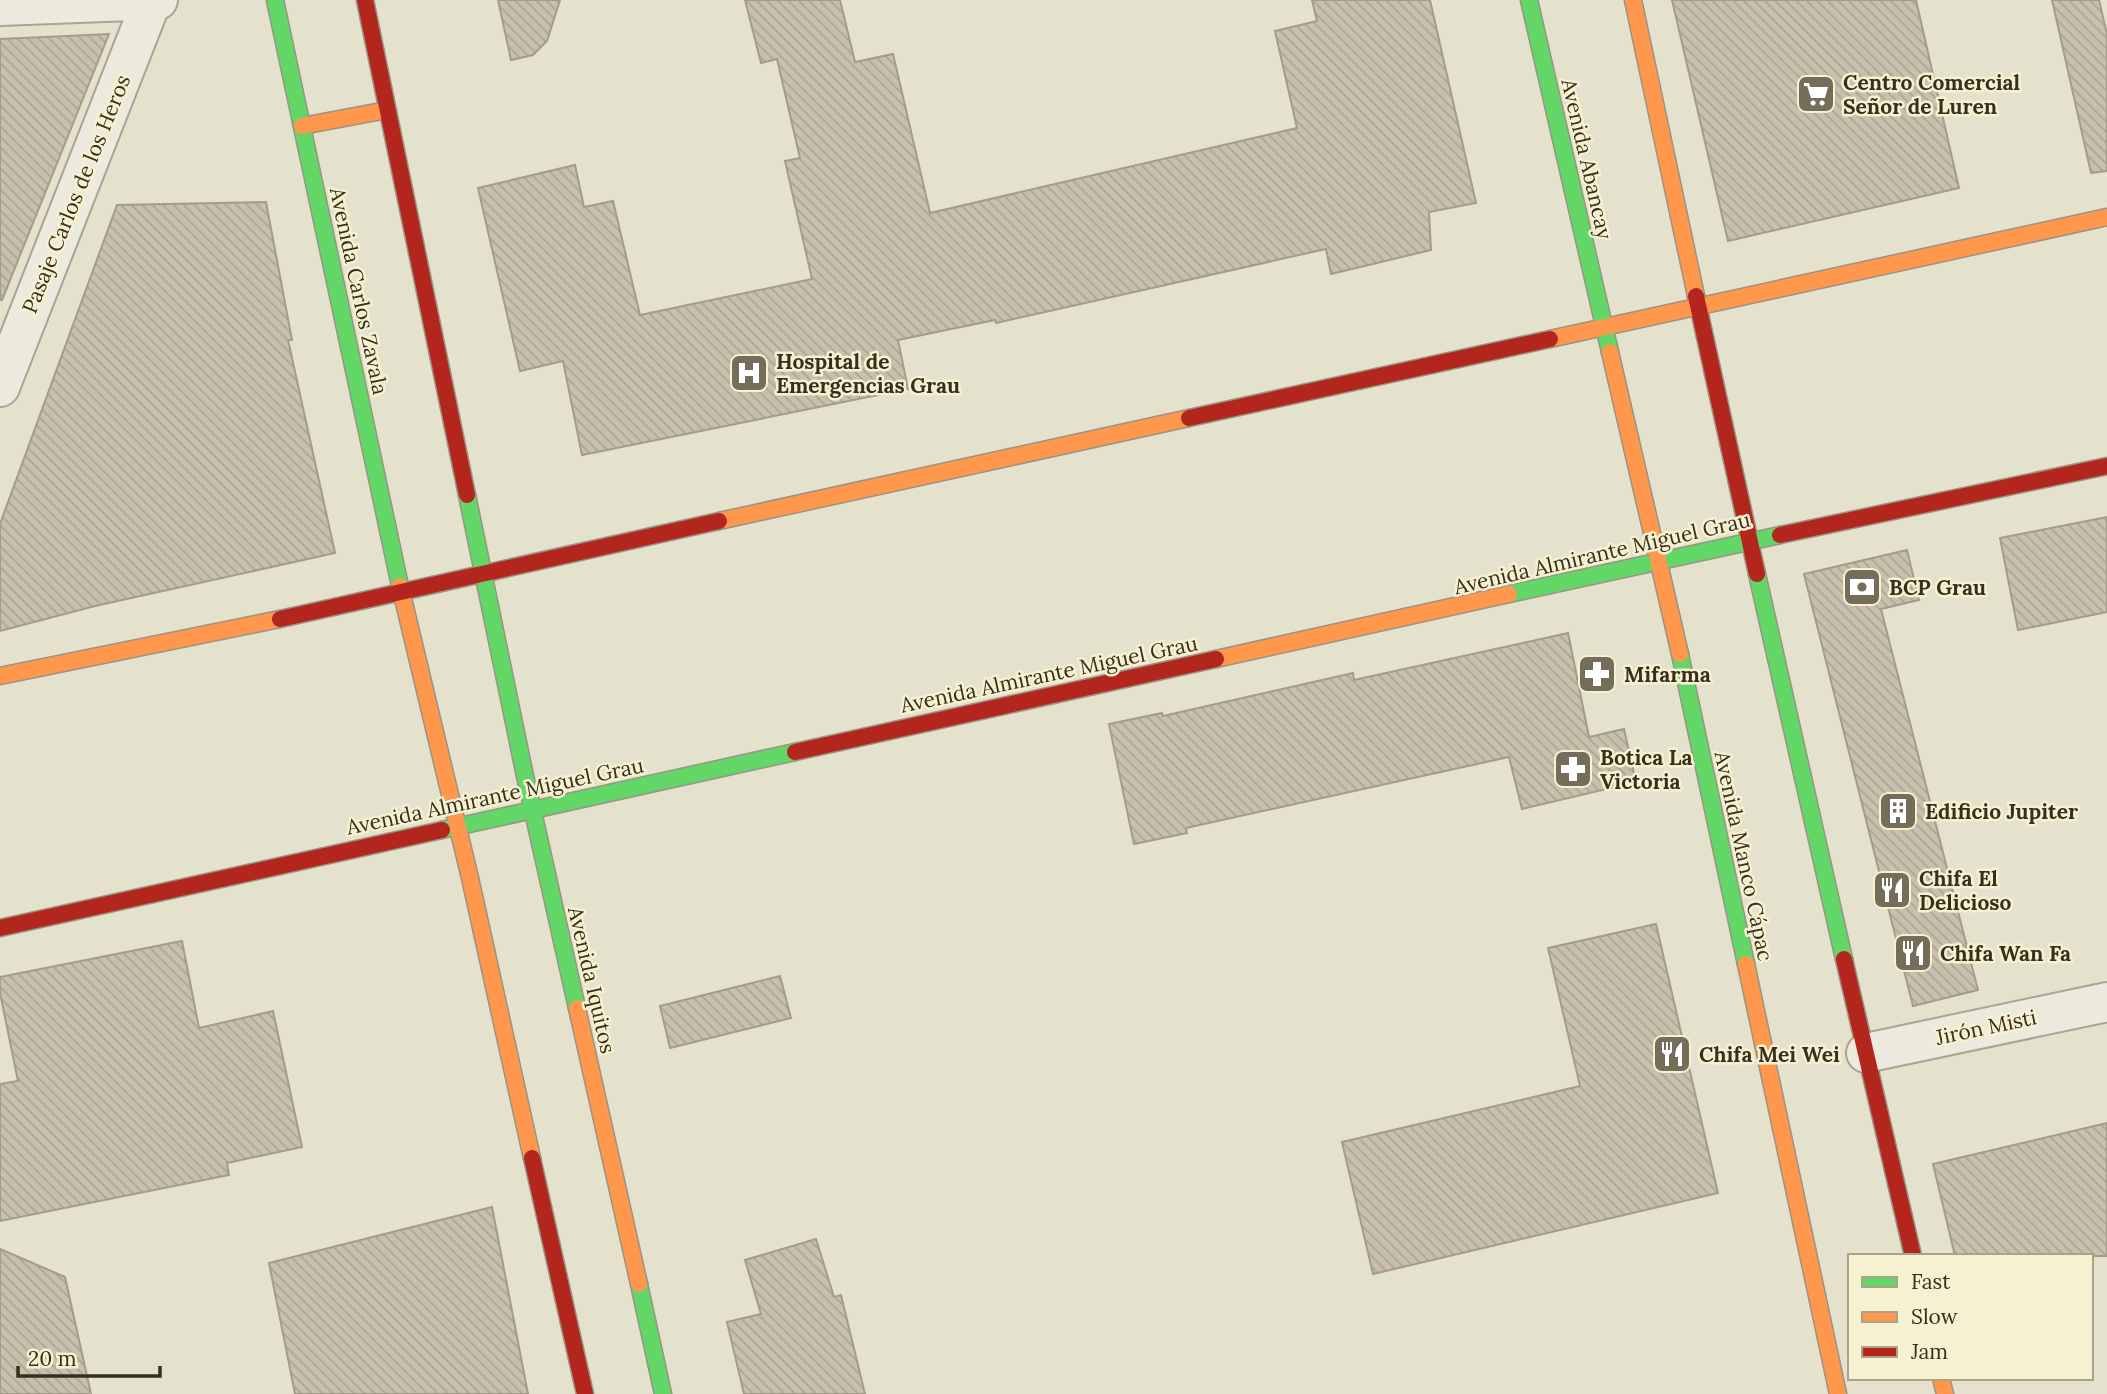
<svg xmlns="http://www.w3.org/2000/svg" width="2107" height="1394" font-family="Lora,serif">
	<defs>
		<pattern id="building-back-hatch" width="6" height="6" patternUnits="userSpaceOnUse" patternTransform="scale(1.75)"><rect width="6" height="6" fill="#c8bfac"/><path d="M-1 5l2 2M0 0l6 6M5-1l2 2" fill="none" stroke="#ada494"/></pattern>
	</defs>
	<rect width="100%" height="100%" fill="#e4e1cc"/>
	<path fill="url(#building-back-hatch)" stroke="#a49c8b" stroke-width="2" d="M 498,0 L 560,0 L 547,41 L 533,55 L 511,60 Z
		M 745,0 L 840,0 L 855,62 L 893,54 L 930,213 L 1297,128 L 1275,31 L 1317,21 L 1312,0 L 1430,0 L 1476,203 L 1429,212 L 1431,250 L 1331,274 L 1326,249 L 996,323 L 995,320 L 898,340 L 908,389 L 582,455 L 563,361 L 520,371 L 478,188 L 575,165 L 584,207 L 613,201 L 640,315 L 812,279 L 785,161 L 800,158 L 777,59 L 761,63 Z
		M 1672,0 L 1916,0 L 1959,188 L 1728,241 Z
		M 2052,0 L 2099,0 L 2107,34 L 2107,171 L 2091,173 Z
		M 109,34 L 2,300 L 0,300 L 0,39 Z
		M 266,202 L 292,340 L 288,340 L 335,553 L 95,606 L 0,631 L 0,524 L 117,205 Z
		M 2107,517 L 2107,612 L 2018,630 L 2000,538 Z
		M 1907,550 L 1919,600 L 1881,609 L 1978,990 L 1913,1006 L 1804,574 Z
		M 1568,633 L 1589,737 L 1624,729 L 1636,782 L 1522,809 L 1509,757 L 1186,828 L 1187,833 L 1134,844 L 1109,724 L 1162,713 L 1163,716 L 1353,673 L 1354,680 Z
		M 1656,924 L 1718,1193 L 1373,1274 L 1342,1142 L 1580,1086 L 1548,948 Z
		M 182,941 L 199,1028 L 273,1011 L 302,1147 L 227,1163 L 229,1175 L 0,1221 L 0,1084 L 18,1081 L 0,993 L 0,977 Z
		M 780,976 L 791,1018 L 670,1048 L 660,1006 Z
		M 2107,1123 L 2107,1256 L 1955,1256 L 1933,1164 Z
		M 492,1207 L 528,1394 L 295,1394 L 269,1263 Z
		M 816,1239 L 834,1297 L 841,1295 L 865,1394 L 744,1394 L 727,1322 L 761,1314 L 745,1260 Z
		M 0,1249 L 65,1277 L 91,1394 L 0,1394 Z"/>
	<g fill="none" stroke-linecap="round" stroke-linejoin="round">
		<defs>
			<path id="street" d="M 0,6 L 158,0
				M 0,387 L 152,0
				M 1866,1053 L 2107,1002"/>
			<path id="fast" d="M 275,0 L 400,586
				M 1529,0 L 1610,352
				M 467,495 L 525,776 L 577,1008
				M 1757,574 L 1844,959
				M 1509,594 L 1780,535
				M 1680,654 L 1746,964
				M 442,830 L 795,752
				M 639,1284 L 663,1394"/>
			<path id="slow" d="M 1633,0 L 1696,296
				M 302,126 L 387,110
				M 1550,339 L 2107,217
				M 1610,352 L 1680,654
				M 719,521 L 1189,418
				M 400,586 L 470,878 L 532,1158
				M 1216,659 L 1509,594
				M 0,676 L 280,619
				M 1746,964 L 1838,1394
				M 577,1008 L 639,1284
				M 1941,1378 L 1945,1394"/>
			<path id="jam" d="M 365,0 L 467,495
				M 1696,296 L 1757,574
				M 1189,418 L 1550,339
				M 1780,535 L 2107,466
				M 280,619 L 719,521
				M 795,752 L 1216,659
				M 0,928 L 442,830
				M 1844,959 L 1913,1256
				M 532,1158 L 585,1394"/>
		</defs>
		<use href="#street" stroke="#a9a495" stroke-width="42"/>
		<use href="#fast" stroke="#999485" stroke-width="19"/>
		<use href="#slow" stroke="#999485" stroke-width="19"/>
		<use href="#jam" stroke="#999485" stroke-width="19"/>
		<use href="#street" stroke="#eceadd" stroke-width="38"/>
		<use href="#fast" stroke="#63d668" stroke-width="16"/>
		<use href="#slow" stroke="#ff974d" stroke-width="16"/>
		<use href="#jam" stroke="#b3261e" stroke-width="16"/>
	</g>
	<defs>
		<symbol id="supermarket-square" viewBox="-11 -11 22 22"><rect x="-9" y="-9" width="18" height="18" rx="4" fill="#746d5a" stroke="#f6f1d0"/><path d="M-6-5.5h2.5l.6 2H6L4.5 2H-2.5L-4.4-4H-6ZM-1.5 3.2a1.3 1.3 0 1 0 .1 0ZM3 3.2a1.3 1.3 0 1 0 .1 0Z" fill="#fff"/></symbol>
		<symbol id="hospital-square" viewBox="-11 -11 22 22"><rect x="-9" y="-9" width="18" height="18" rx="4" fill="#746d5a" stroke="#f6f1d0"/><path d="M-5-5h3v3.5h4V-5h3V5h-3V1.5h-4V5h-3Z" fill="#fff"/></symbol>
		<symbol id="bank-square" viewBox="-11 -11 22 22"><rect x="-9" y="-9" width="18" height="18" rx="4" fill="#746d5a" stroke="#f6f1d0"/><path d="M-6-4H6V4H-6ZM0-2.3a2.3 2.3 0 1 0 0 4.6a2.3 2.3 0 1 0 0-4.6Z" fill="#fff"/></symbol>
		<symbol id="pharmacy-square" viewBox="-11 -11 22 22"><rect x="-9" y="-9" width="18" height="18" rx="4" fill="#746d5a" stroke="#f6f1d0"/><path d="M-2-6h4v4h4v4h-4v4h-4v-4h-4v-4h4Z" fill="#fff"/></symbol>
		<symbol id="building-square" viewBox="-11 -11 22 22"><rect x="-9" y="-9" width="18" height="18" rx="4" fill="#746d5a" stroke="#f6f1d0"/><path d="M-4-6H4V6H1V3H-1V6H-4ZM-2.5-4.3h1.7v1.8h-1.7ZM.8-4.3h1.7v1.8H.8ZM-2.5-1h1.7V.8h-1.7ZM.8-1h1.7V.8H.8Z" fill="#fff"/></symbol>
		<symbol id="restaurant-square" viewBox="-11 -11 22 22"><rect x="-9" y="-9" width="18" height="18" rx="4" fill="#746d5a" stroke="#f6f1d0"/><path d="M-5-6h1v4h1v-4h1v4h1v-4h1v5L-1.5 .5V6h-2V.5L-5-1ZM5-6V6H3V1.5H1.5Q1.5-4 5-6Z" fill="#fff"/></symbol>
	</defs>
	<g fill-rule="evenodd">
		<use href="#supermarket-square" x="1794" y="72" width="44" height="44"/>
		<use href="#hospital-square" x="727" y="351" width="44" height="44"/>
		<use href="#bank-square" x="1840" y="565" width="44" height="44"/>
		<use href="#pharmacy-square" x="1575" y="652" width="44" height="44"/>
		<use href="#pharmacy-square" x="1551" y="747" width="44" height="44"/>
		<use href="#building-square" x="1876" y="789" width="44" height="44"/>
		<use href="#restaurant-square" x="1870" y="868" width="44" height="44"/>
		<use href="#restaurant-square" x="1891" y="931" width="44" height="44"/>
		<use href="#restaurant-square" x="1650" y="1032" width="44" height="44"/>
	</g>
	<g text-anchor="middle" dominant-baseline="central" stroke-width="5" stroke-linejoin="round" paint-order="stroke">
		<g font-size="21" font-weight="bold" fill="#382e1d" stroke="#f6f1d0" text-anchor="start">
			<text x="1843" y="82">Centro Comercial<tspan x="1843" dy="24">Señor de Luren</tspan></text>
			<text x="776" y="361">Hospital de<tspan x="776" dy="24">Emergencias Grau</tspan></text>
			<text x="1889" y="587">BCP Grau</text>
			<text x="1624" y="674">Mifarma</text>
			<text x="1600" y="757">Botica La<tspan x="1600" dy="24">Victoria</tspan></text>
			<text x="1925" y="811">Edificio Jupiter</text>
			<text x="1919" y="878">Chifa El<tspan x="1919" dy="24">Delicioso</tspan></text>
			<text x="1940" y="953">Chifa Wan Fa</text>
			<text x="1699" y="1054">Chifa Mei Wei</text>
		</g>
		<g font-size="21" fill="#382e1d" stroke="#f6f1d0">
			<text transform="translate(1587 159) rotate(77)">Avenida Abancay</text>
			<text transform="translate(76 194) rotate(-68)">Pasaje Carlos de los Heros</text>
			<text transform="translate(359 291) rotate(78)">Avenida Carlos Zavala</text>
			<text transform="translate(1602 553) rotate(-13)">Avenida Almirante Miguel Grau</text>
			<text transform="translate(1049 674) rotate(-12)">Avenida Almirante Miguel Grau</text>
			<text transform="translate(495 796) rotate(-12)">Avenida Almirante Miguel Grau</text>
			<text transform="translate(1744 856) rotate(78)">Avenida Manco Cápac</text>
			<text transform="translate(592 980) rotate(77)">Avenida Iquitos</text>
			<text transform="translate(1986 1027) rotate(-12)">Jirón Misti</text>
		</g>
	</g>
	<rect x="1848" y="1254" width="245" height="126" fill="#f6f1d0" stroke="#aaa388" stroke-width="2"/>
	<rect x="1862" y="1277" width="35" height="10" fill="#63d668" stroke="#aaa388" stroke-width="2"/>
	<text x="1911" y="1289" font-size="21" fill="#382e1d">Fast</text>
	<rect x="1862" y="1312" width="35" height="10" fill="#ff974d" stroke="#aaa388" stroke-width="2"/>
	<text x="1911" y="1324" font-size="21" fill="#382e1d">Slow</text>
	<rect x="1862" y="1347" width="35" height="10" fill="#b3261e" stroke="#aaa388" stroke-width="2"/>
	<text x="1911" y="1359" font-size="21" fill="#382e1d">Jam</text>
	<path d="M18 1366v10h142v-10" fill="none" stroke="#382e1d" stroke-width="3.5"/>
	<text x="28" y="1366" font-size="21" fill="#382e1d" stroke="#f6f1d0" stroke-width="5" paint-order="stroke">20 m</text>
</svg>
